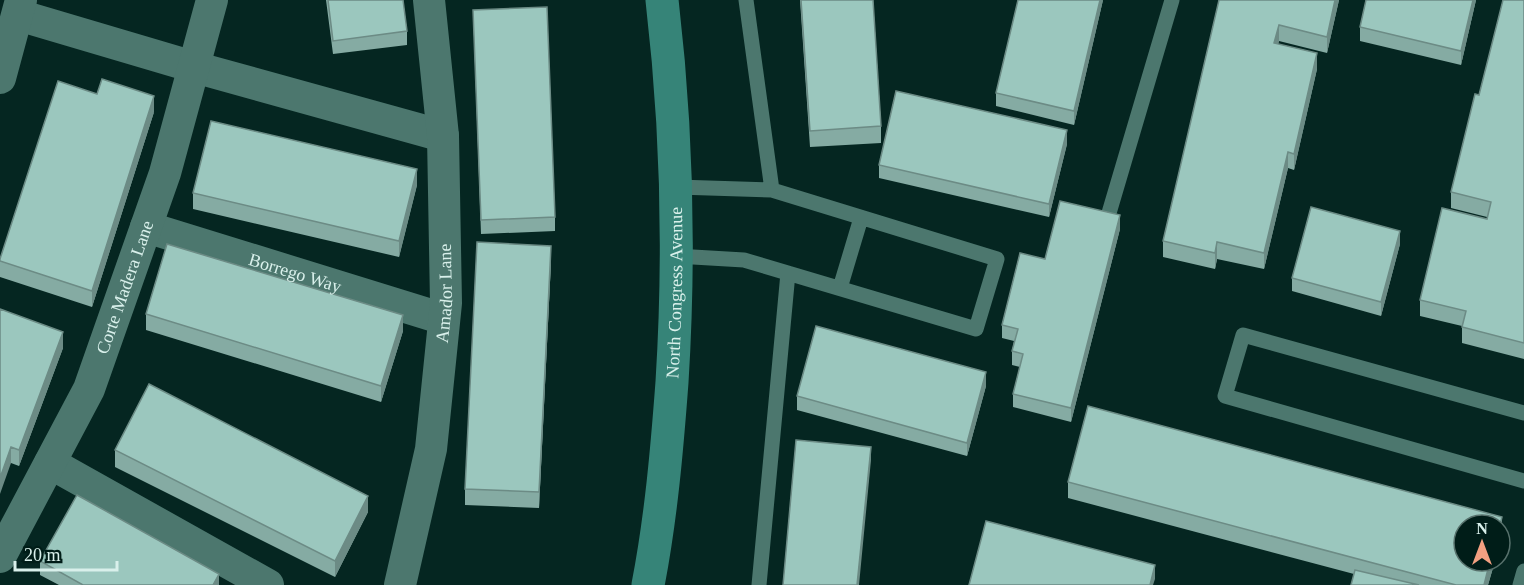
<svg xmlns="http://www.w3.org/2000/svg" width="1524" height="585" font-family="Georgia,serif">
	<rect width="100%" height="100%" fill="#052621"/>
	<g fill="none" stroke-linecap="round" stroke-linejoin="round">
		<path stroke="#4c776e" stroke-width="15" d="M 677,187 L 772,190 L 746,0
			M 1109,213 L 1172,0
			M 676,256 L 744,260 L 976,329 L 997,259 L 772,190
			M 840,288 L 861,218
			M 1524,413 L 1243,335 L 1225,396 L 1524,481
			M 759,585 L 788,273
			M 1520,585 L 1524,571"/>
		<g stroke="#4c776e" stroke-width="32">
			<path d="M 18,15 L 194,67 L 443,136"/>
			<path d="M 0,78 L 21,0"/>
			<path id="s1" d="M 146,227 L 444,319"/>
			<path d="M 50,463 L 268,585"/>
			<path id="s2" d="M 0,557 L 89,389 L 165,173 L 212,0"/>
			<path id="s3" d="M 400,585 L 431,449 L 446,303 L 443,136 L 429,0"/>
		</g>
		<path stroke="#368478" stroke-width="33" id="s4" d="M 648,585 C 661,518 667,449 672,382 C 680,254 677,127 662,0"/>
	</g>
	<path fill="#85aba3" d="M 326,0 L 403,0 L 407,31 L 407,45 L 333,54 Z
		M 800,0 L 873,0 L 881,126 L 881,143 L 810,147 Z
		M 1103,0 L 1074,125 L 996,106 L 996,93 Z
		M 1219,0 L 1339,0 L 1327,53 L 1279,41 L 1278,44 L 1317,69 L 1294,170 L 1288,168 L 1264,269 L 1217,259 L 1215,269 L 1163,257 L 1163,241 Z
		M 1476,0 L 1461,65 L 1360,41 L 1360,27 Z
		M 1524,0 L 1524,359 L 1462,343 L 1462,326 L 1420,316 L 1420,300 L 1487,219 L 1487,217 L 1451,208 L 1451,192 L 1479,95 Z
		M 473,10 L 555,217 L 555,231 L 481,234 Z
		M 154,112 L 92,307 L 0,277 L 0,259 Z
		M 1067,144 L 1049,217 L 879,178 L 879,165 Z
		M 417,185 L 399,257 L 193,209 L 193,193 Z
		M 1120,229 L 1071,422 L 1013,407 L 1013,394 L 1020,367 L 1012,365 L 1012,351 L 1014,341 L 1002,338 L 1002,325 L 1045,259 Z
		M 1400,244 L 1381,316 L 1292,291 L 1292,278 Z
		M 551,262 L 539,508 L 465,505 L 465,489 Z
		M 0,309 L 63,348 L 19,466 L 11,463 Z
		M 146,314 L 403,331 L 381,402 L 146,330 Z
		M 986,386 L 967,456 L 797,410 L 797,396 Z
		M 1088,406 L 1502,517 L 1502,533 L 1500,541 L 1500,525 L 1464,525 L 1464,561 L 1495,561 L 1488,585 L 1351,585 L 1354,574 L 1068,498 L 1068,482 Z
		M 115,450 L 368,512 L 335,577 L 115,467 Z
		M 40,561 L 219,585 L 59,585 L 40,575 Z"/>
	<path fill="#6c8b85" d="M 1100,0 L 1103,0 L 1074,125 L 1074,111 Z
		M 1335,0 L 1339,0 L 1327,53 L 1327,37 Z
		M 1473,0 L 1476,0 L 1461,65 L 1461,51 Z
		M 1279,25 L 1279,41 L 1274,59 L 1274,43 Z
		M 1317,53 L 1317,69 L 1294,170 L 1294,154 Z
		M 154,96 L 154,112 L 92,307 L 92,291 Z
		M 1067,130 L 1067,144 L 1049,217 L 1049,204 Z
		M 1288,152 L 1288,168 L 1264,269 L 1264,253 Z
		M 417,169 L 417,185 L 399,257 L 399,241 Z
		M 1120,215 L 1120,229 L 1071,422 L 1071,408 Z
		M 1400,231 L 1400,244 L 1381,316 L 1381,302 Z
		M 1217,242 L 1217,259 L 1215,269 L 1215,253 Z
		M 551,246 L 551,262 L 539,508 L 539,492 Z
		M 403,315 L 403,331 L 381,402 L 381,386 Z
		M 63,332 L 63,348 L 19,466 L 19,450 Z
		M 986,372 L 986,386 L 967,456 L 967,443 Z
		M 11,447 L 11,463 L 0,494 L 0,478 Z
		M 871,447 L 871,460 L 859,585 L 857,585 Z
		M 368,496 L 368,512 L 335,577 L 335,561 Z
		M 1502,517 L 1502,533 L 1500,541 L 1500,525 Z
		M 1490,561 L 1495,561 L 1488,585 L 1484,585 Z
		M 1155,565 L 1155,579 L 1153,585 L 1150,585 Z
		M 219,574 L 219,585 L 213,585 Z"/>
	<path fill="#9bc7be" stroke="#6c8b85" stroke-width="1.5" d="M 328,0 L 403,0 L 407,31 L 333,41 Z
		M 801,0 L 873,0 L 881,126 L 810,131 Z
		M 1018,0 L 1100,0 L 1074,111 L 996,93 Z
		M 1219,0 L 1335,0 L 1327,37 L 1279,25 L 1274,43 L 1317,53 L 1294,154 L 1288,152 L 1264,253 L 1217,242 L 1215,253 L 1163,241 Z
		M 1366,0 L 1473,0 L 1461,51 L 1360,27 Z
		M 1503,0 L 1524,0 L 1524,343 L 1462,327 L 1466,311 L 1420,300 L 1442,208 L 1487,219 L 1491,202 L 1451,192 L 1475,94 L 1479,95 Z
		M 547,7 L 555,217 L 481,220 L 473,10 Z
		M 102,79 L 154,96 L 92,291 L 0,261 L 0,259 L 58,81 L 97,94 Z
		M 896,91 L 1067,130 L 1049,204 L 879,165 Z
		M 211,121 L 417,169 L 399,241 L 193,193 Z
		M 1060,201 L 1120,215 L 1071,408 L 1013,394 L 1023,354 L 1012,351 L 1018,329 L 1002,325 L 1020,253 L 1045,259 Z
		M 1311,207 L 1400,231 L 1381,302 L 1292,278 Z
		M 477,242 L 551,246 L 539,492 L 465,489 Z
		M 167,244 L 403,315 L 381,386 L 146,314 Z
		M 0,309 L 63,332 L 19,450 L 11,447 L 0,478 Z
		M 816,326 L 986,372 L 967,443 L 797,396 Z
		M 149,384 L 368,496 L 335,561 L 115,450 Z
		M 1088,406 L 1502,517 L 1500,525 L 1464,525 L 1464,561 L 1490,561 L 1484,585 L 1456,585 L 1068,482 Z
		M 796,440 L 871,447 L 857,585 L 783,585 Z
		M 77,495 L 219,574 L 213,585 L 83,585 L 40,561 Z
		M 986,521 L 1155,565 L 1150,585 L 969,585 Z
		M 1355,570 L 1419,585 L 1351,585 Z"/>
	<g text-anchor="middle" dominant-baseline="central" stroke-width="6" stroke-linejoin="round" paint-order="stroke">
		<g font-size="18" fill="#d9f0eb" stroke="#001d18">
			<text stroke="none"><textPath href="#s1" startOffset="156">Borrego Way</textPath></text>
			<text stroke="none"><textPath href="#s2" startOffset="298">Corte Madera Lane</textPath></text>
			<text stroke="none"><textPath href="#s4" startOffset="294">North Congress Avenue</textPath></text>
			<text stroke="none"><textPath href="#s3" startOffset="296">Amador Lane</textPath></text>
		</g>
	</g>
	<g transform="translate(1482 543)"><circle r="28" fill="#001d18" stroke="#57716c" stroke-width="1.5"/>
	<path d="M0-4.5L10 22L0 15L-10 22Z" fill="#f2a081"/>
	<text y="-9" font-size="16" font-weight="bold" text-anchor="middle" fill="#d9f0eb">N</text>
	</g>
	<path d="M15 561v9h102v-9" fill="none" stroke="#d9f0eb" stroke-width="3"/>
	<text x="24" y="561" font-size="18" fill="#d9f0eb" stroke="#001d18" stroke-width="4.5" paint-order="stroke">20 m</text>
</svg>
